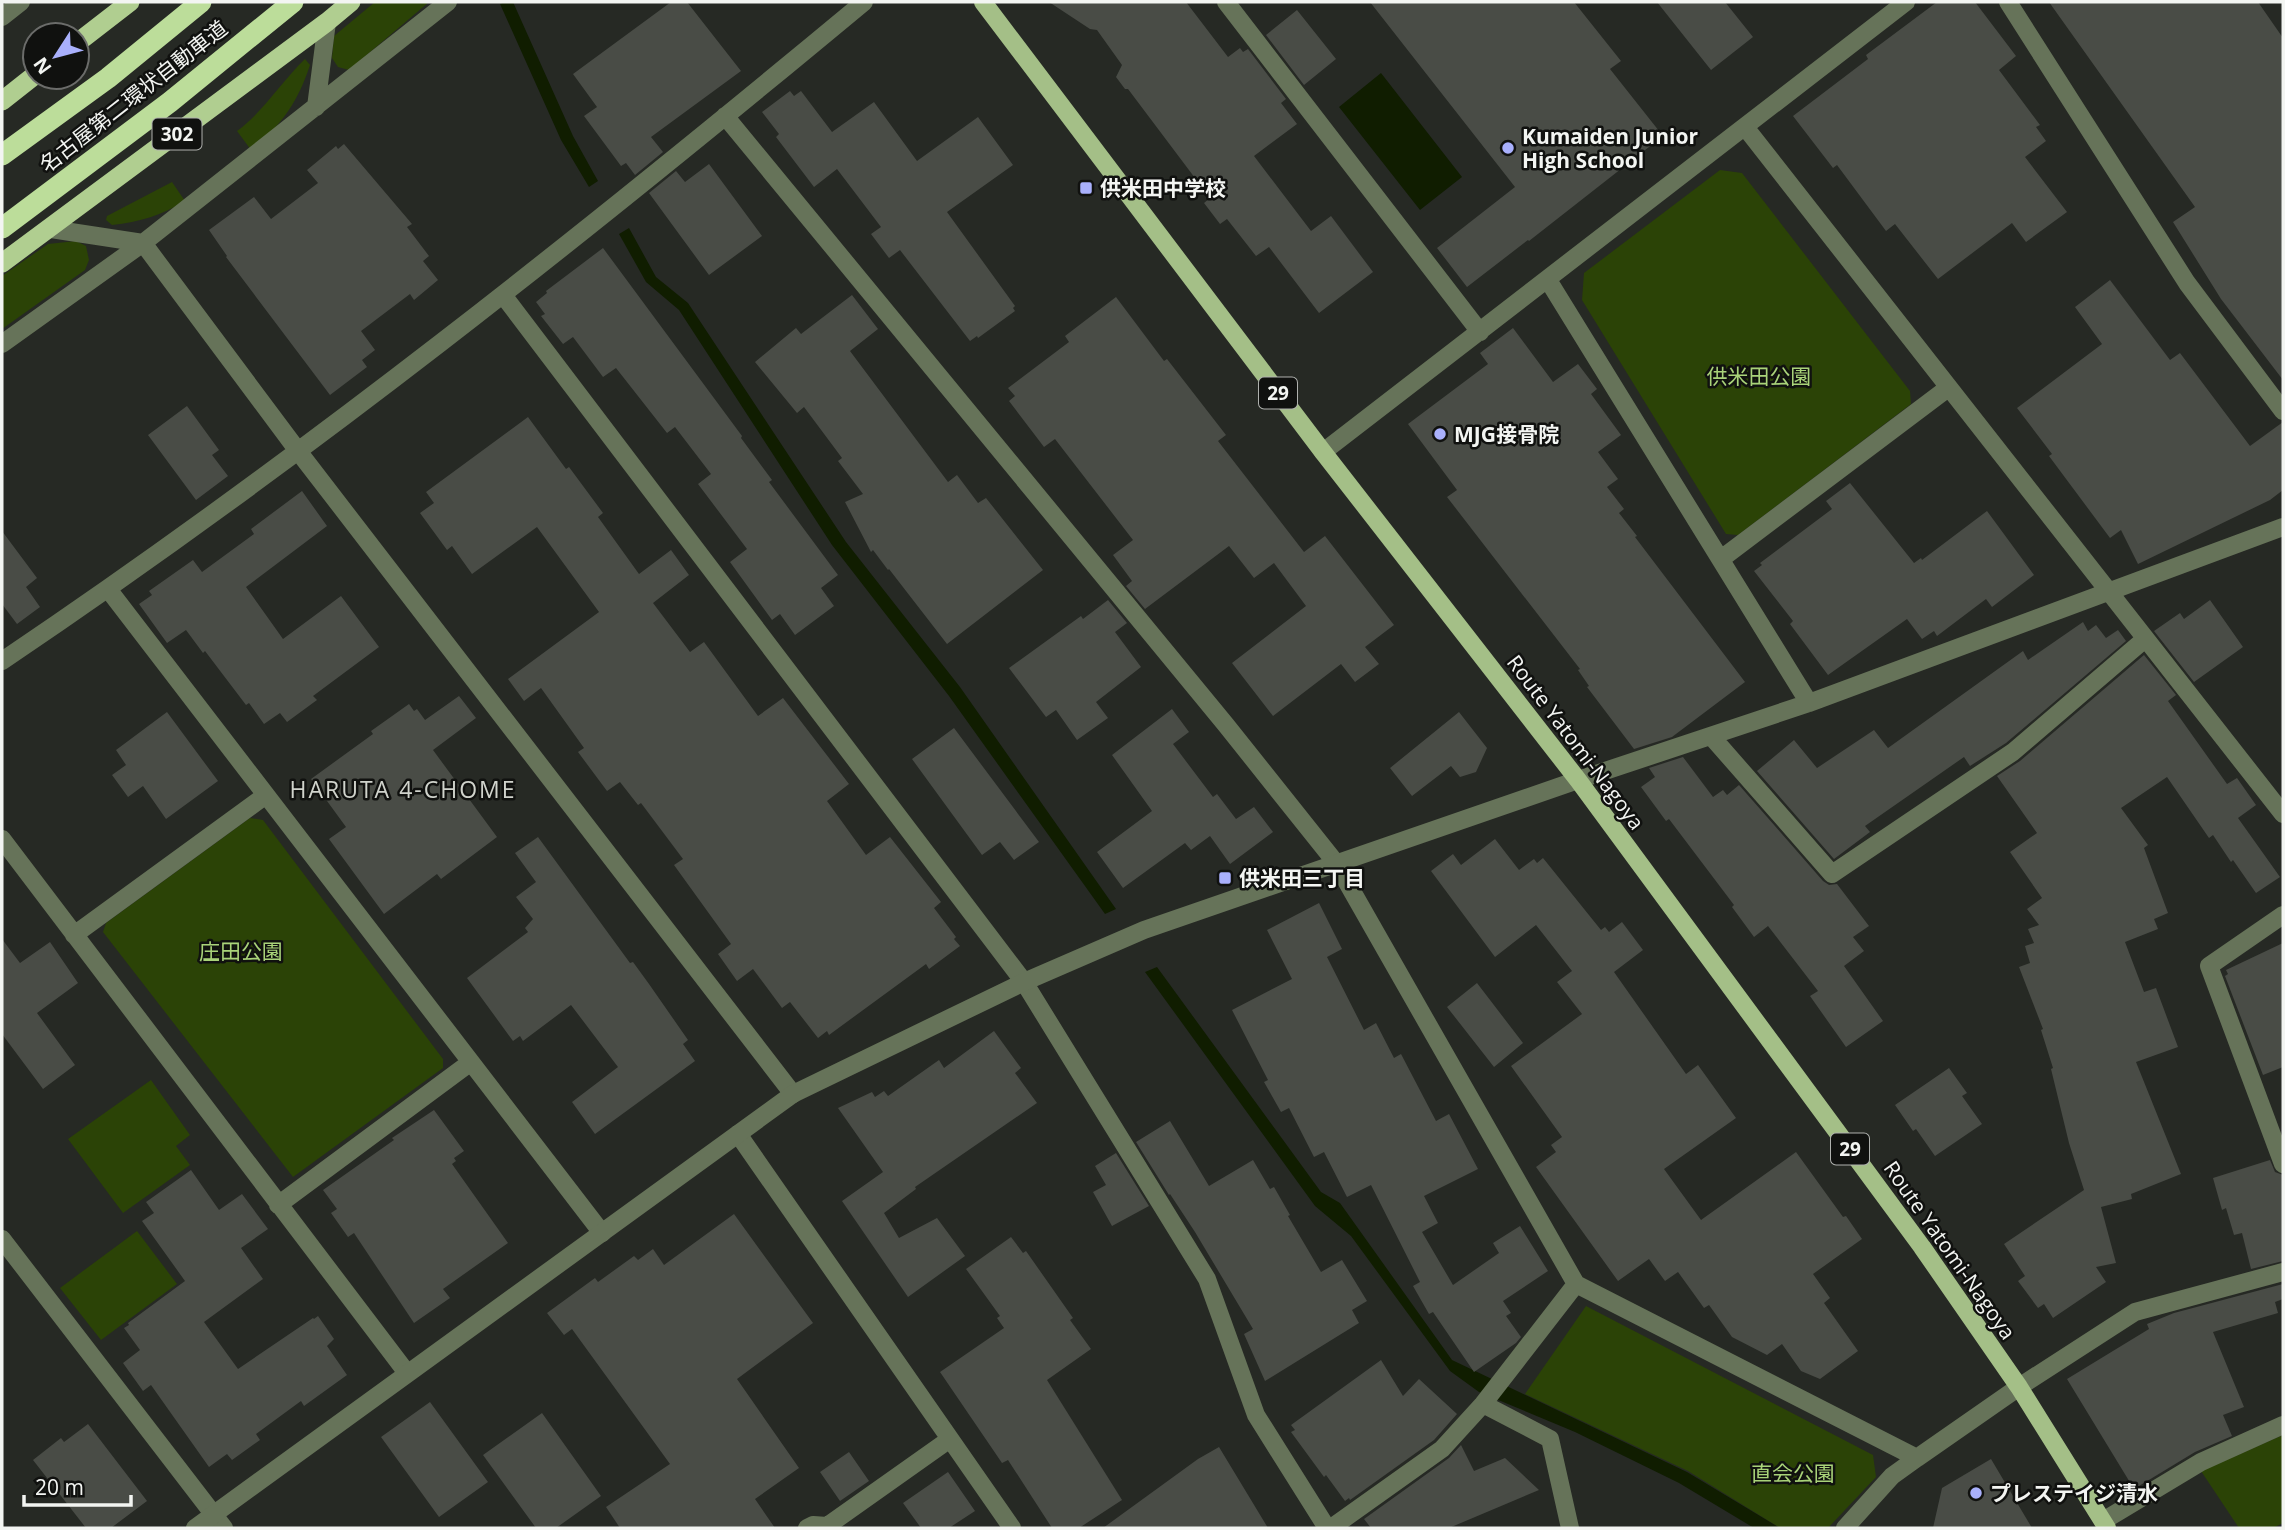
<svg xmlns="http://www.w3.org/2000/svg" width="2285" height="1530" font-family="'Open Sans','Noto Sans JP',sans-serif">
	<rect width="100%" height="100%" fill="#262924"/>
	<path fill="#2b4306" d="M 375,2 L 429,2 L 349,70 L 338,67 L 332,58 L 334,36 Z
		M 305,59 L 310,65 C 298,102 281,126 251,150 L 237,131 C 264,111 281,82 305,59 Z
		M 1720,170 L 1742,173 L 1910,391 L 1911,404 L 1738,535 L 1726,534 L 1582,300 L 1584,273 Z
		M 172,182 L 185,201 C 162,215 140,222 112,225 L 106,220 L 107,216 Z
		M 76,241 L 86,246 L 89,260 L 85,270 L 2,329 L 2,276 L 48,244 Z
		M 250,818 L 263,820 L 443,1059 L 443,1068 L 293,1177 L 103,932 L 106,923 Z
		M 151,1080 L 190,1135 L 176,1146 L 190,1165 L 123,1213 L 68,1139 Z
		M 137,1231 L 177,1284 L 101,1340 L 60,1288 Z
		M 1586,1306 L 1873,1455 L 1876,1477 L 1828,1528 L 1780,1528 L 1688,1471 L 1525,1394 Z
		M 2283,1435 L 2283,1523 L 2273,1528 L 2239,1528 L 2201,1471 Z"/>
	<path fill="#101d00" d="M 505,2 L 513,2 L 573,136 L 598,181 L 589,187 L 561,140 L 500,4 Z
		M 1381,73 L 1462,177 L 1420,210 L 1339,107 Z
		M 629,228 L 656,277 L 688,303 L 846,542 L 960,687 L 1116,909 L 1105,914 L 949,696 L 832,545 L 679,310 L 646,282 L 619,234 Z
		M 1157,967 L 1321,1192 L 1340,1203 L 1452,1360 L 1687,1472 L 1780,1528 L 1754,1528 L 1679,1483 L 1575,1432 L 1479,1392 L 1450,1371 L 1351,1236 L 1315,1206 L 1145,972 Z"/>
	<path fill="#494c46" d="M 671,2 L 687,2 L 741,71 L 651,137 L 663,152 L 635,175 L 626,163 L 621,166 L 584,116 L 597,107 L 573,74 Z
		M 1049,2 L 1186,2 L 1228,57 L 1240,48 L 1243,52 L 1248,49 L 1286,99 L 1281,103 L 1297,124 L 1254,156 L 1311,231 L 1331,216 L 1373,272 L 1319,313 L 1269,247 L 1256,256 L 1227,219 L 1220,224 L 1204,203 L 1210,198 L 1128,89 L 1125,89 L 1116,77 L 1122,65 L 1097,30 L 1090,29 Z
		M 1370,2 L 1574,2 L 1621,61 L 1610,69 L 1663,136 L 1529,241 L 1528,240 L 1467,287 L 1437,248 L 1515,187 Z
		M 1657,2 L 1725,2 L 1753,37 L 1711,70 Z
		M 1937,2 L 1975,2 L 2016,56 L 1999,70 L 2040,125 L 2036,127 L 2046,141 L 2025,157 L 2067,212 L 2026,242 L 2012,223 L 1938,279 L 1895,224 L 1886,231 L 1837,165 L 1833,168 L 1793,116 L 1868,59 L 1866,55 Z
		M 2049,2 L 2258,2 L 2283,38 L 2283,380 L 2221,299 L 2173,222 L 2195,207 Z
		M 1297,10 L 1336,59 L 1304,85 L 1266,35 Z
		M 790,91 L 794,96 L 801,91 L 832,132 L 874,102 L 917,161 L 978,117 L 1013,165 L 947,212 L 1015,306 L 1013,308 L 1015,311 L 978,338 L 977,336 L 970,341 L 900,250 L 889,258 L 871,234 L 881,227 L 837,169 L 814,187 L 776,137 L 779,134 L 762,112 Z
		M 344,144 L 412,224 L 407,227 L 429,256 L 423,261 L 438,280 L 414,300 L 410,294 L 361,331 L 375,350 L 362,360 L 367,367 L 330,395 L 226,257 L 227,256 L 209,230 L 254,197 L 271,219 L 318,183 L 307,170 L 336,146 L 338,149 Z
		M 709,164 L 762,236 L 709,275 L 649,193 L 676,171 L 685,182 Z
		M 603,248 L 742,436 L 741,438 L 772,480 L 769,482 L 838,575 L 821,588 L 834,606 L 795,635 L 780,614 L 772,620 L 730,562 L 747,549 L 698,484 L 711,474 L 675,427 L 667,433 L 616,368 L 603,377 L 573,337 L 563,344 L 541,316 L 545,314 L 536,302 L 547,293 L 546,291 Z
		M 2110,280 L 2170,360 L 2180,353 L 2250,446 L 2283,422 L 2283,490 L 2270,500 L 2138,564 L 2121,530 L 2110,538 L 2049,456 L 2052,454 L 2017,408 L 2102,344 L 2075,307 Z
		M 852,295 L 878,329 L 850,351 L 948,482 L 957,475 L 978,503 L 986,498 L 1043,570 L 947,644 L 889,569 L 888,570 L 873,550 L 871,552 L 845,502 L 863,494 L 838,461 L 842,458 L 804,407 L 797,413 L 755,362 L 796,328 L 801,334 Z
		M 1116,297 L 1164,361 L 1167,359 L 1226,435 L 1218,441 L 1304,552 L 1325,536 L 1394,625 L 1365,647 L 1379,664 L 1355,682 L 1341,664 L 1273,716 L 1232,663 L 1306,606 L 1274,563 L 1254,578 L 1229,546 L 1145,609 L 1126,586 L 1132,581 L 1113,555 L 1133,540 L 1055,439 L 1044,447 L 1009,401 L 1015,396 L 1008,388 L 1069,342 L 1065,336 Z
		M 1513,328 L 1553,382 L 1578,364 L 1597,389 L 1591,394 L 1621,435 L 1598,452 L 1618,479 L 1607,487 L 1624,509 L 1619,513 L 1637,536 L 1635,537 L 1745,682 L 1672,737 L 1634,749 L 1587,687 L 1589,686 L 1578,670 L 1580,669 L 1447,497 L 1457,490 L 1408,424 L 1488,364 L 1480,353 Z
		M 187,406 L 219,450 L 212,455 L 228,476 L 196,500 L 148,435 Z
		M 528,417 L 566,469 L 569,467 L 603,513 L 598,517 L 639,574 L 671,550 L 689,575 L 653,603 L 690,652 L 704,642 L 758,716 L 783,698 L 849,784 L 827,801 L 866,855 L 890,837 L 941,902 L 934,908 L 956,937 L 954,939 L 960,946 L 929,969 L 926,964 L 829,1035 L 827,1031 L 818,1038 L 790,1002 L 782,1008 L 753,969 L 737,981 L 718,954 L 731,944 L 674,865 L 683,859 L 641,803 L 638,805 L 620,782 L 607,791 L 578,752 L 584,748 L 541,688 L 524,701 L 508,679 L 599,612 L 537,527 L 472,574 L 452,546 L 447,550 L 420,513 L 434,503 L 426,492 Z
		M 1850,483 L 1914,563 L 1921,558 L 1922,560 L 1987,511 L 2034,575 L 1992,607 L 1986,599 L 1937,636 L 1934,631 L 1922,639 L 1907,619 L 1828,675 L 1790,624 L 1793,621 L 1754,571 L 1762,565 L 1760,563 L 1832,509 L 1826,501 Z
		M 302,491 L 327,526 L 246,587 L 283,639 L 341,596 L 379,647 L 313,696 L 317,700 L 287,722 L 280,713 L 264,724 L 249,703 L 246,705 L 205,651 L 203,653 L 186,630 L 167,643 L 139,604 L 152,595 L 149,591 L 193,560 L 202,572 L 254,534 L 251,529 Z
		M 2,531 L 37,578 L 26,587 L 40,607 L 17,624 L 2,604 Z
		M 1108,600 L 1127,623 L 1115,632 L 1141,667 L 1096,702 L 1108,718 L 1077,740 L 1056,710 L 1046,717 L 1009,668 L 1081,616 L 1083,619 Z
		M 2210,600 L 2243,647 L 2194,682 L 2154,631 L 2180,613 L 2184,619 Z
		M 2083,622 L 2088,631 L 2096,625 L 2106,638 L 2118,630 L 2126,641 L 2006,743 L 1970,766 L 1964,757 L 1865,826 L 1870,832 L 1834,859 L 1757,771 L 1794,740 L 1817,768 L 1874,730 L 1888,748 L 2023,651 L 2028,660 Z
		M 2144,655 L 2176,695 L 2168,701 L 2227,784 L 2237,778 L 2256,805 L 2238,818 L 2280,877 L 2256,893 L 2233,860 L 2231,862 L 2213,835 L 2209,838 L 2167,777 L 2121,808 L 2148,845 L 2144,848 L 2168,913 L 2154,919 L 2158,929 L 2125,942 L 2144,992 L 2156,988 L 2178,1047 L 2136,1062 L 2181,1174 L 2131,1194 L 2132,1199 L 2101,1207 L 2116,1263 L 2096,1267 L 2106,1282 L 2053,1318 L 2044,1304 L 2038,1308 L 2018,1281 L 2025,1276 L 2004,1244 L 2084,1190 L 2069,1143 L 2051,1069 L 2053,1068 L 2041,1030 L 2043,1029 L 2019,967 L 2030,963 L 2025,946 L 2034,943 L 2028,929 L 2039,925 L 2027,909 L 2042,898 L 2010,852 L 2037,833 L 1997,776 L 2020,761 Z
		M 459,696 L 476,718 L 433,750 L 497,837 L 441,879 L 437,874 L 384,914 L 329,839 L 346,827 L 311,779 L 373,734 L 371,731 L 409,704 L 414,711 L 417,709 L 425,720 Z
		M 1172,709 L 1189,732 L 1173,744 L 1213,797 L 1217,794 L 1236,819 L 1254,807 L 1273,832 L 1230,864 L 1210,836 L 1191,850 L 1185,843 L 1123,888 L 1097,852 L 1152,811 L 1112,755 Z
		M 167,712 L 218,781 L 166,819 L 143,786 L 128,797 L 112,775 L 126,765 L 116,750 Z
		M 1459,712 L 1487,748 L 1476,772 L 1460,777 L 1451,766 L 1412,796 L 1390,768 Z
		M 954,728 L 1039,842 L 1014,860 L 1000,842 L 982,855 L 912,759 Z
		M 1683,757 L 1713,797 L 1723,790 L 1727,795 L 1739,785 L 1823,881 L 1829,885 L 1837,884 L 1869,926 L 1853,937 L 1864,951 L 1844,966 L 1883,1021 L 1846,1047 L 1810,996 L 1818,991 L 1768,926 L 1754,937 L 1732,907 L 1734,905 L 1669,819 L 1666,821 L 1641,787 L 1655,777 L 1649,768 Z
		M 538,837 L 630,963 L 633,962 L 649,984 L 688,1040 L 683,1044 L 695,1061 L 595,1134 L 572,1102 L 618,1067 L 571,1005 L 523,1041 L 520,1036 L 513,1041 L 467,978 L 528,932 L 525,928 L 533,919 L 516,897 L 536,882 L 515,853 Z
		M 1495,839 L 1519,870 L 1534,859 L 1537,863 L 1543,858 L 1601,930 L 1605,927 L 1609,932 L 1622,922 L 1643,950 L 1614,972 L 1686,1074 L 1698,1065 L 1736,1118 L 1664,1169 L 1701,1220 L 1796,1152 L 1843,1217 L 1846,1216 L 1862,1239 L 1813,1274 L 1830,1298 L 1824,1303 L 1858,1351 L 1820,1379 L 1801,1371 L 1782,1344 L 1767,1355 L 1732,1337 L 1709,1305 L 1704,1308 L 1678,1272 L 1665,1281 L 1649,1259 L 1618,1281 L 1536,1167 L 1556,1152 L 1551,1145 L 1562,1137 L 1511,1066 L 1582,1014 L 1557,982 L 1572,971 L 1536,925 L 1495,957 L 1431,871 L 1453,854 L 1461,865 Z
		M 1319,903 L 1342,949 L 1327,957 L 1364,1030 L 1376,1023 L 1394,1058 L 1401,1054 L 1436,1121 L 1449,1114 L 1478,1169 L 1424,1196 L 1438,1223 L 1422,1232 L 1453,1285 L 1499,1253 L 1493,1243 L 1520,1226 L 1548,1271 L 1503,1301 L 1511,1313 L 1506,1316 L 1521,1337 L 1516,1343 L 1474,1372 L 1433,1312 L 1429,1314 L 1413,1286 L 1420,1282 L 1371,1185 L 1347,1197 L 1324,1152 L 1314,1157 L 1289,1108 L 1281,1112 L 1264,1082 L 1268,1080 L 1232,1010 L 1292,979 L 1267,930 Z
		M 2,939 L 20,963 L 50,942 L 78,983 L 37,1013 L 75,1065 L 43,1089 L 2,1034 Z
		M 2283,943 L 2283,1067 L 2263,1075 L 2225,976 L 2228,974 L 2226,970 Z
		M 1477,983 L 1523,1043 L 1494,1067 L 1447,1007 Z
		M 994,1031 L 1021,1068 L 1015,1073 L 1037,1103 L 915,1187 L 916,1189 L 884,1213 L 899,1238 L 937,1218 L 965,1256 L 908,1297 L 842,1201 L 883,1172 L 838,1108 L 872,1092 L 875,1097 L 884,1091 L 888,1096 L 939,1060 L 944,1068 Z
		M 1949,1068 L 1967,1093 L 1962,1096 L 1982,1124 L 1935,1156 L 1916,1129 L 1913,1131 L 1895,1105 Z
		M 434,1110 L 464,1151 L 454,1158 L 456,1161 L 452,1164 L 508,1243 L 443,1289 L 450,1298 L 414,1323 L 354,1233 L 348,1237 L 331,1213 L 337,1209 L 323,1190 L 394,1140 L 392,1138 Z
		M 1170,1121 L 1209,1186 L 1253,1160 L 1270,1189 L 1274,1187 L 1290,1215 L 1288,1216 L 1321,1272 L 1342,1260 L 1367,1301 L 1352,1310 L 1359,1323 L 1265,1381 L 1244,1334 L 1253,1329 L 1195,1232 L 1170,1194 L 1169,1195 L 1136,1142 Z
		M 1116,1153 L 1149,1206 L 1112,1226 L 1093,1192 L 1106,1185 L 1095,1166 Z
		M 2270,1160 L 2275,1172 L 2283,1175 L 2283,1261 L 2251,1269 L 2242,1233 L 2234,1235 L 2226,1208 L 2222,1210 L 2213,1178 Z
		M 191,1170 L 219,1210 L 242,1194 L 268,1229 L 241,1248 L 263,1279 L 204,1322 L 238,1369 L 313,1318 L 314,1319 L 318,1316 L 334,1339 L 327,1346 L 347,1375 L 304,1406 L 301,1401 L 256,1434 L 260,1440 L 232,1460 L 227,1454 L 209,1467 L 151,1385 L 143,1391 L 123,1363 L 140,1350 L 124,1328 L 129,1325 L 128,1323 L 185,1281 L 142,1221 L 154,1213 L 146,1202 Z
		M 734,1214 L 813,1323 L 737,1379 L 799,1468 L 755,1499 L 775,1528 L 620,1528 L 606,1507 L 670,1464 L 572,1329 L 564,1335 L 547,1313 L 595,1278 L 598,1282 L 634,1256 L 638,1260 L 653,1249 L 664,1265 Z
		M 1011,1237 L 1023,1253 L 1026,1251 L 1073,1318 L 1070,1320 L 1091,1349 L 1047,1380 L 1122,1500 L 1079,1528 L 1052,1528 L 1008,1460 L 1002,1463 L 940,1372 L 1004,1328 L 997,1318 L 1000,1316 L 966,1269 Z
		M 2283,1284 L 2283,1299 L 2275,1302 L 2278,1313 L 2213,1332 L 2244,1407 L 2223,1415 L 2232,1436 L 2195,1452 L 2134,1489 L 2067,1379 L 2149,1329 L 2147,1324 L 2174,1313 Z
		M 1381,1360 L 1403,1396 L 1419,1379 L 1457,1414 L 1434,1440 L 1350,1500 L 1349,1498 L 1345,1501 L 1326,1475 L 1324,1477 L 1291,1432 L 1295,1430 L 1291,1425 Z
		M 430,1402 L 488,1482 L 439,1517 L 381,1437 Z
		M 542,1413 L 601,1496 L 556,1528 L 536,1528 L 483,1455 Z
		M 88,1424 L 147,1501 L 111,1528 L 86,1528 L 33,1460 L 61,1438 L 64,1442 Z
		M 1461,1445 L 1474,1471 L 1505,1458 L 1539,1490 L 1449,1528 L 1371,1528 L 1364,1519 L 1449,1458 Z
		M 1219,1447 L 1268,1528 L 1103,1528 L 1198,1459 Z
		M 849,1452 L 869,1481 L 840,1501 L 820,1472 Z
		M 1991,1459 L 2032,1528 L 1933,1528 L 1942,1488 Z
		M 948,1472 L 975,1511 L 949,1528 L 921,1528 L 903,1503 Z"/>
	<g fill="none" stroke-linecap="round" stroke-linejoin="round">
		<path stroke="#667359" stroke-width="18" d="M 1226,2 L 1480,332
			M 2008,2 L 2187,283 L 2283,411
			M 2,17 L 21,2
			M 316,107 L 327,22
			M 725,116 L 1226,725 L 1336,863 L 1576,1284 L 1917,1458 L 2019,1387 L 2135,1312 L 2283,1272
			M 1745,127 L 2283,814
			M 51,229 L 143,243 L 298,451 L 793,1094
			M 1548,280 L 1809,703
			M 503,295 L 1024,982 L 1207,1279 L 1256,1415 L 1327,1528
			M 2,344 L 143,243 L 448,2
			M 1323,452 L 1906,2
			M 1721,559 L 1948,388
			M 108,589 L 602,1233
			M 2,661 C 302,459 586,233 864,2
			M 1711,736 L 1832,874 L 2013,752 L 2145,639
			M 1578,780 L 1809,703 L 2283,527
			M 2,839 L 407,1373
			M 2283,915 L 2209,966 L 2283,1164
			M 74,935 L 266,795
			M 738,1134 L 1012,1528
			M 278,1205 L 471,1062
			M 2,1239 L 224,1528
			M 1483,1404 L 1550,1439 L 1570,1528
			M 2103,1521 L 2201,1462 L 2283,1425
			M 807,1528 L 813,1525 L 827,1526 L 950,1439
			M 1331,1528 L 1442,1449 L 1483,1404 L 1576,1284
			M 1845,1528 L 1892,1476 L 1917,1458"/>
		<path stroke="#667359" stroke-width="18" d="M 195,1528 L 793,1094 L 1024,982 L 1144,930 L 1578,780"/>
		<path stroke="#a4bf87" stroke-width="18" d="M 983,2 L 1323,452 L 1578,780 L 1922,1247 L 2019,1387 L 2107,1528"/>
		<path stroke="#b0ce90" stroke-width="19" d="M 77,43 L 130,2
			M 2,101 L 35,75
			M 2,263 L 327,22 L 351,2"/>
		<path stroke="#bcdd9a" stroke-width="21" d="M 2,155 L 108,78 L 201,2
			M 2,228 L 170,102 L 293,2"/>
	</g>
	<g fill="#a9b0fc" stroke="#10110f" stroke-width="2.5">
		<circle cx="1508" cy="148" r="7"/>
		<rect x="1079" y="181" width="14" height="14" rx="3.5"/>
		<circle cx="1440" cy="434" r="7"/>
		<rect x="1218" y="871" width="14" height="14" rx="3.5"/>
		<circle cx="1976" cy="1493" r="7"/>
	</g>
	<g text-anchor="middle" dominant-baseline="central" stroke-width="5" stroke-linejoin="round" paint-order="stroke">
		<g fill="#10110f" stroke="#afb1ae" stroke-width="2">
			<rect x="152.5" y="118.5" width="49" height="31" rx="5"/>
			<rect x="1259" y="377.5" width="38" height="31" rx="5"/>
			<rect x="1831" y="1133.5" width="38" height="31" rx="5"/>
		</g>
		<g font-size="19" font-weight="bold" fill="#f3f5f2">
			<text x="177" y="134">302</text>
			<text x="1278" y="393">29</text>
			<text x="1850" y="1149">29</text>
		</g>
		<g font-size="21" fill="#f3f5f2" stroke="#10110f">
			<text transform="translate(133 96) rotate(-38)">名古屋第二環状自動車道</text>
			<text transform="translate(1576 742) rotate(53)">Route Yatomi-Nagoya</text>
			<text transform="translate(1950 1250) rotate(55)">Route Yatomi-Nagoya</text>
		</g>
		<g font-size="21" font-weight="bold" fill="#f3f5f2" stroke="#10110f" text-anchor="start">
			<text x="1522" y="136">Kumaiden Junior<tspan x="1522" dy="24">High School</tspan></text>
			<text x="1100" y="188">供米田中学校</text>
			<text x="1454" y="434">MJG接骨院</text>
			<text x="1239" y="878">供米田三丁目</text>
			<text x="1990" y="1493">プレステイジ清水</text>
		</g>
		<g font-size="21" fill="#a9d379" stroke="#10110f">
			<text x="1759" y="376">供米田公園</text>
			<text x="241" y="951">庄田公園</text>
			<text x="1793" y="1473">直会公園</text>
		</g>
		<g font-size="23" letter-spacing="2" fill="#d0d3cc" stroke="#10110f">
			<text x="403" y="789">HARUTA 4-CHOME</text>
		</g>
	</g>
	<rect width="2285" height="1530" fill="none" stroke="#f3f5f2" stroke-width="7"/>
	<g transform="translate(56 56) rotate(234)"><circle r="33" fill="#10110f" stroke="#6b6c6a" stroke-width="2"/>
	<path d="M0-5L12 26L0 18L-12 26Z" fill="#a9b0fc"/>
	<text y="-10" font-size="19" font-weight="bold" text-anchor="middle" fill="#f3f5f2">N</text>
	</g>
	<path d="M24 1495v10h107v-10" fill="none" stroke="#f3f5f2" stroke-width="3.5"/>
	<text x="35" y="1495" font-size="21" fill="#f3f5f2" stroke="#10110f" stroke-width="5" paint-order="stroke">20 m</text>
</svg>
